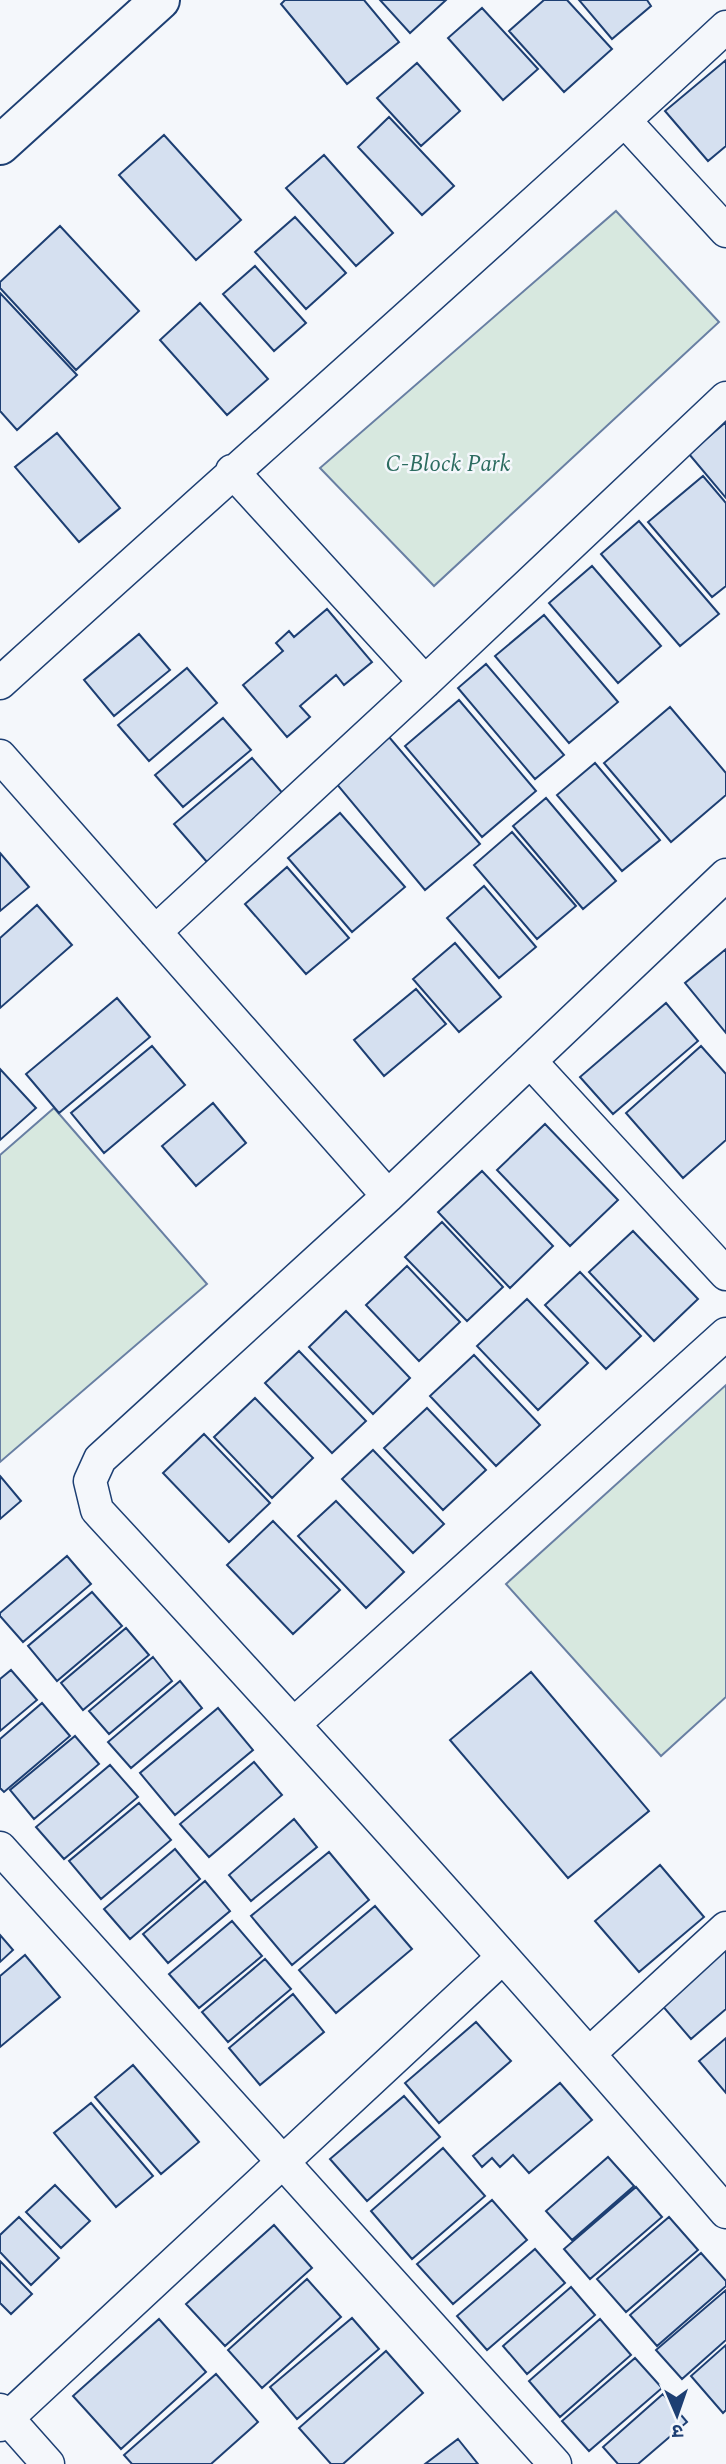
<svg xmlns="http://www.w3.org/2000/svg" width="726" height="2464" font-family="Spectral,'Noto Sans Devanagari',serif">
	<rect width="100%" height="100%" fill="#f4f7fb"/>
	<path fill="#d7e8df" stroke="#687fa3" stroke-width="2" d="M 616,211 L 719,322 L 434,586 L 320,468 Z
		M 54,1108 L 207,1284 L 0,1462 L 0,1155 Z
		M 726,1385 L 726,1697 L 661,1756 L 506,1584 Z"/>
	<path fill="#d5e0f0" stroke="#1d3f73" stroke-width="2" d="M 285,0 L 364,0 L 399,42 L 347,84 L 281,4 Z
		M 380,0 L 446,0 L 410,33 Z
		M 544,0 L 567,0 L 612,49 L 564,92 L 509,31 Z
		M 579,0 L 647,0 L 651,6 L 612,39 Z
		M 482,8 L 538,69 L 503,100 L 448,38 Z
		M 726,60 L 726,146 L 708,161 L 665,111 Z
		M 417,63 L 460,111 L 421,146 L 377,98 Z
		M 389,117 L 454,186 L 422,215 L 358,147 Z
		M 164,135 L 241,220 L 196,260 L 119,175 Z
		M 324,155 L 393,233 L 356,266 L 286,188 Z
		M 295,217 L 346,273 L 306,309 L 255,252 Z
		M 60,226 L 139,311 L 76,370 L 0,288 L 0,282 Z
		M 255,266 L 306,323 L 274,351 L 223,294 Z
		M 0,293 L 77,375 L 17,430 L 0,411 Z
		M 200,303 L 268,379 L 227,415 L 160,340 Z
		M 726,422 L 726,498 L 689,454 Z
		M 57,433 L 120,508 L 79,542 L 15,467 Z
		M 703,476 L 726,503 L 726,586 L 712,597 L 648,522 Z
		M 639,521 L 719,614 L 680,646 L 601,554 Z
		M 592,566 L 661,646 L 618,683 L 549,603 Z
		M 327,609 L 372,662 L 344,685 L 336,675 L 300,706 L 310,717 L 287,737 L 243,685 L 283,651 L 276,643 L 289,631 L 294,637 Z
		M 544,615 L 618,702 L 569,743 L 495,656 Z
		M 139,634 L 170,670 L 114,716 L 84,680 Z
		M 486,664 L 564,755 L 535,779 L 458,688 Z
		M 187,668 L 217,703 L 149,761 L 118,725 Z
		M 459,700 L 536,791 L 482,837 L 405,746 Z
		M 670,707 L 726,773 L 726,795 L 671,842 L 604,763 Z
		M 223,718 L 251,750 L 183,807 L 155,775 Z
		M 389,737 L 480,844 L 425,890 L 335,782 Z
		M 252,758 L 285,796 L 207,862 L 174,824 Z
		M 595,763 L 660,840 L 622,871 L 557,795 Z
		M 546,798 L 616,881 L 583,909 L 513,826 Z
		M 340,813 L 405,887 L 352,932 L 288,858 Z
		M 512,832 L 576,906 L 537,939 L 474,865 Z
		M 0,853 L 29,887 L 0,911 Z
		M 287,867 L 349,938 L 306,974 L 245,904 Z
		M 484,886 L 536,947 L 499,978 L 447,918 Z
		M 37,905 L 72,945 L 0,1008 L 0,938 Z
		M 455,943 L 501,997 L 459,1032 L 413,979 Z
		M 726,949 L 726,1033 L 685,983 Z
		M 416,989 L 446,1024 L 384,1076 L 354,1040 Z
		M 117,998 L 150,1037 L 59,1113 L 26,1074 Z
		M 666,1003 L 698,1041 L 613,1114 L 580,1077 Z
		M 152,1046 L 185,1085 L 104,1153 L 71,1113 Z
		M 701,1046 L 726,1074 L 726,1140 L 683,1178 L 626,1113 Z
		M 0,1069 L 36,1108 L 0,1140 Z
		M 213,1103 L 246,1143 L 196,1186 L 162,1146 Z
		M 545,1124 L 618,1200 L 570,1246 L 497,1170 Z
		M 482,1171 L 553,1246 L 510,1288 L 438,1212 Z
		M 442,1222 L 503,1287 L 467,1321 L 405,1257 Z
		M 633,1231 L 698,1299 L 654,1341 L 589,1272 Z
		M 407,1266 L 460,1322 L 419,1361 L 366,1305 Z
		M 580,1272 L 641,1336 L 606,1369 L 545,1305 Z
		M 527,1299 L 588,1363 L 538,1410 L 477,1346 Z
		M 346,1311 L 410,1378 L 373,1414 L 309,1347 Z
		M 299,1351 L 366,1421 L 332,1453 L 265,1383 Z
		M 474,1355 L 540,1425 L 496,1466 L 430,1396 Z
		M 255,1398 L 313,1458 L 272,1498 L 214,1437 Z
		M 427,1408 L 486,1470 L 443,1510 L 384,1448 Z
		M 204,1434 L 270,1503 L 229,1542 L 163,1473 Z
		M 373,1450 L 444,1524 L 413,1553 L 342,1479 Z
		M 0,1476 L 21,1501 L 0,1519 Z
		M 336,1501 L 404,1572 L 366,1608 L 298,1536 Z
		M 273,1521 L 340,1590 L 293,1634 L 227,1565 Z
		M 67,1556 L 91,1584 L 23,1642 L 0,1616 L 0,1613 Z
		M 92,1592 L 122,1626 L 57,1681 L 28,1646 Z
		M 126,1628 L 149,1655 L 83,1710 L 61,1683 Z
		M 153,1657 L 172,1681 L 109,1734 L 89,1711 Z
		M 11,1670 L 37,1700 L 0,1731 L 0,1679 Z
		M 531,1672 L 649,1811 L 568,1878 L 450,1740 Z
		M 180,1681 L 202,1708 L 131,1768 L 108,1742 Z
		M 42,1703 L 70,1736 L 4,1792 L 0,1788 L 0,1739 Z
		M 218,1708 L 253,1750 L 175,1815 L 140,1773 Z
		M 75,1736 L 99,1764 L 34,1819 L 10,1790 Z
		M 254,1762 L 282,1795 L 209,1857 L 180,1824 Z
		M 110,1765 L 138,1797 L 64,1859 L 36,1827 Z
		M 139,1803 L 171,1840 L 101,1899 L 69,1861 Z
		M 294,1819 L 317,1847 L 251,1901 L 229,1875 Z
		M 175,1849 L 200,1879 L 130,1939 L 104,1909 Z
		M 329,1852 L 369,1900 L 292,1965 L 251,1916 Z
		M 660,1865 L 704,1917 L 639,1972 L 595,1921 Z
		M 205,1881 L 230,1911 L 168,1963 L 143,1934 Z
		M 375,1906 L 412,1949 L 336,2013 L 299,1970 Z
		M 232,1921 L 262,1956 L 199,2008 L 169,1974 Z
		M 0,1935 L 13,1950 L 0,1962 Z
		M 726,1940 L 726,2009 L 691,2039 L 654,1996 Z
		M 25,1955 L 60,1997 L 0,2047 L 0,1976 Z
		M 265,1959 L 291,1989 L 228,2042 L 202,2012 Z
		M 293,1994 L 324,2032 L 260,2085 L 229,2048 Z
		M 476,2022 L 511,2061 L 439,2123 L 405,2083 Z
		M 726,2038 L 726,2093 L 699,2061 Z
		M 133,2065 L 199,2142 L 161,2174 L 95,2097 Z
		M 560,2083 L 592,2120 L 529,2173 L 513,2155 L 500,2167 L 492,2158 L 482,2167 L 473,2156 Z
		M 404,2096 L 440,2137 L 367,2201 L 330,2159 Z
		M 91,2103 L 153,2176 L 116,2207 L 54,2133 Z
		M 443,2148 L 485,2196 L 412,2259 L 371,2211 Z
		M 608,2157 L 634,2186 L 572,2240 L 546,2211 Z
		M 55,2185 L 90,2221 L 61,2248 L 26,2212 Z
		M 636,2187 L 662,2217 L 590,2279 L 564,2249 Z
		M 492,2200 L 527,2240 L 453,2304 L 417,2264 Z
		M 19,2217 L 59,2258 L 31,2285 L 0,2252 L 0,2235 Z
		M 669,2217 L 698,2250 L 626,2312 L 597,2279 Z
		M 274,2225 L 312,2268 L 225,2346 L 186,2304 Z
		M 535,2249 L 565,2283 L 487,2350 L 457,2316 Z
		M 701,2253 L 726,2281 L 726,2286 L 657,2346 L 630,2315 Z
		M 0,2261 L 32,2294 L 11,2314 L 0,2303 Z
		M 307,2279 L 341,2317 L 262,2388 L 228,2350 Z
		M 571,2287 L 595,2315 L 527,2374 L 503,2346 Z
		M 726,2290 L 726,2340 L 682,2379 L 656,2350 Z
		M 352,2318 L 379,2349 L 297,2419 L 270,2387 Z
		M 159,2319 L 206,2372 L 121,2449 L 73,2396 Z
		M 600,2319 L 631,2355 L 560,2417 L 529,2381 Z
		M 726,2345 L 726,2410 L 723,2413 L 691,2376 Z
		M 386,2351 L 423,2393 L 343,2464 L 331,2464 L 299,2428 Z
		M 635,2358 L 662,2388 L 589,2451 L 562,2421 Z
		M 216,2374 L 258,2422 L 211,2464 L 132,2464 L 124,2455 Z
		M 663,2394 L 687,2422 L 638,2464 L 618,2464 L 603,2447 Z
		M 458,2439 L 478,2464 L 425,2464 Z"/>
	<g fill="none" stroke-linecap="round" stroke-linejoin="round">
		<defs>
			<path id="street" d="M 625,121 L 726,231
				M 232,471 L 425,682
				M 0,683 C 241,464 487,249 726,27
				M 0,756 L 388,1196
				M 726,875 L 388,1196 L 100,1459 L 90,1481 L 97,1510 C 310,1741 521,1973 726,2212
				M 155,932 L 425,682 L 726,398
				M 530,1061 L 726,1274
				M 294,1724 L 726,1334
				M 0,1848 L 555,2464
				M 590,2053 L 726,1928
				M 0,2410 L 48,2464
				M 0,2425 L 503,1957"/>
			<path id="secondary" d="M 0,145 L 160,0"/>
		</defs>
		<use href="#street" stroke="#1d3f73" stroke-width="35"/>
		<use href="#secondary" stroke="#1d3f73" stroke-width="42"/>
		<use href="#street" stroke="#f4f7fb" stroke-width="32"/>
		<use href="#secondary" stroke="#f4f7fb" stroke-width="38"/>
	</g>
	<g text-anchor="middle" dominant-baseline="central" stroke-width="5" stroke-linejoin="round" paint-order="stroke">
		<g font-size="23" font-style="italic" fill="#2c6c60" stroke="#f4f7fb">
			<text x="448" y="464">C-Block Park</text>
		</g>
	</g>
	<g transform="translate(677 2415) rotate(178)" stroke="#f4f7fb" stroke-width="5" paint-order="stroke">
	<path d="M0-5L12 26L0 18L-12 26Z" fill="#1d3f73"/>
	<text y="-10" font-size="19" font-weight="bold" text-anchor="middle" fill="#1d3f73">उ</text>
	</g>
</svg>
